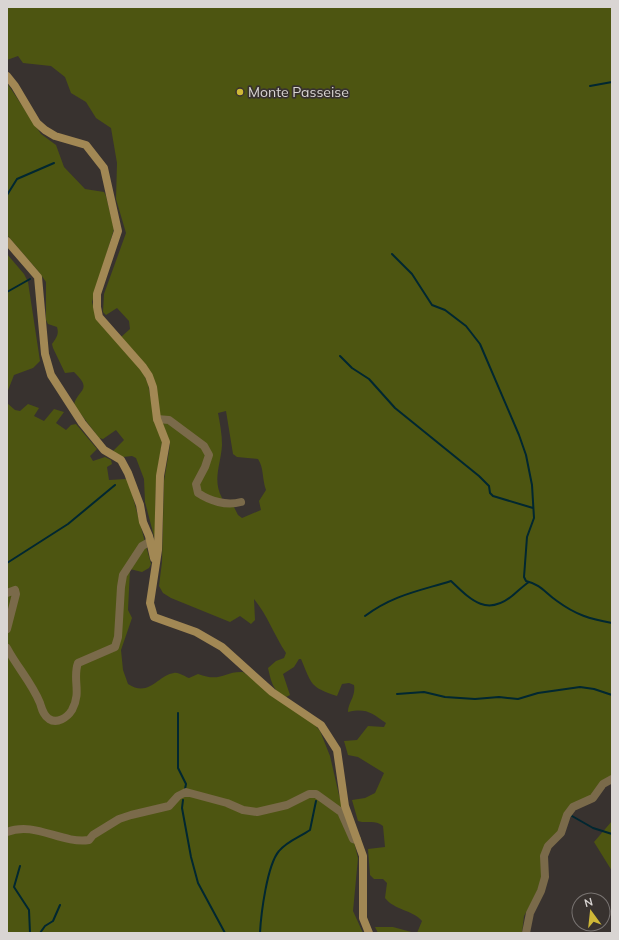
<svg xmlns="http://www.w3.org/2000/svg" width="619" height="940" font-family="Mulish,sans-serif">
	<rect width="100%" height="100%" fill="#38322f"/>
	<path fill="#4d5511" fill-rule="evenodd" d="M 7,7 L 612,7 L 612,776 L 593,796 L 575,804 L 560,831 L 546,846 L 541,882 L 533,900 L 524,916 L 522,933 L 417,933 L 422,921 C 413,910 394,910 385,898 L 387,883 L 383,879 L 374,879 L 370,875 L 368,849 L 385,847 L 383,826 C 375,819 367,824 358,821 L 352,800 L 365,798 L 375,793 L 384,773 L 358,757 L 348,755 L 344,741 L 357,740 L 368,726 L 384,727 L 386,723 C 371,713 367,708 348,712 C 348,702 356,697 354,685 L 349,683 L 342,684 L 337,696 C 310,687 312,685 301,659 L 299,659 L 294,667 L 283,674 L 290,695 L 286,697 C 273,692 271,681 268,668 L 276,661 L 284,658 L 286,653 C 274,635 268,616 254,599 L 255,620 L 251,624 L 240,616 L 230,622 L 171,598 L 163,593 L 159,586 L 162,562 L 164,481 L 170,445 L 160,416 L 157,393 L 121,337 L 130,329 L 129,321 L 117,308 L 106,315 L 103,312 L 104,294 L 126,233 L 116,199 L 117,163 L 111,128 L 96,118 L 86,102 L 71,93 L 65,77 L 51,66 L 23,63 L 18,56 L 7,60 ZM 226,411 L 233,454 L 237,457 L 258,459 C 264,468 262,479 266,490 L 259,501 L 261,510 L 242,518 L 238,515 L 234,507 L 218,504 L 222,498 C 212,480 221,464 222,445 C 222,434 220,424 218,413 Z
		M 7,83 L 41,134 L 56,145 L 64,167 L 85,189 L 104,192 L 106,196 L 114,229 L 92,302 L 97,320 L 142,370 L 148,384 L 154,416 L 162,442 L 156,482 L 155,540 L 145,502 L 144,479 L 136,458 L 132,456 L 123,457 L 113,451 L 124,440 L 116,430 L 103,439 L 99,438 L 74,405 C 77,389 94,391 74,372 L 65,373 L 53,348 L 52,344 C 57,337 59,334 57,327 L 48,324 L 46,320 L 46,282 L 39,272 L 7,235 Z
		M 7,254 L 24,274 L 28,282 L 40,361 L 33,368 L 14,375 L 7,393 Z
		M 7,403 L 15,410 L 20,411 L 28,404 L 39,408 L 34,416 L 44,421 L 54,409 L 64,412 L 56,423 L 66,430 L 71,425 L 76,424 L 97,449 L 90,456 L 93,461 L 105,457 L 111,460 L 112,464 L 107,467 L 109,480 L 126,479 L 129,483 L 151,564 L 149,568 L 142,572 L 130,569 L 128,610 L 132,618 L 121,650 L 123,670 L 128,684 C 149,698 158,675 174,673 C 179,672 185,677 189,678 L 198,674 C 221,683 224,671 243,672 L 314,724 L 320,731 L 330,756 L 339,795 L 355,846 L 358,858 L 353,911 L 363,933 L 7,933 Z
		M 612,821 L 612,871 L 594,842 Z
		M 375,927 L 393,927 L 415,933 L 378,933 Z"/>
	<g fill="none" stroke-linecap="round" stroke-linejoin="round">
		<path stroke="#012731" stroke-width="2" d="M 590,86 L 612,82
			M 7,195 L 17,179 L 54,163
			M 392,254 L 412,274 L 432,305 L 445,310 L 466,326 L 480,344 L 519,435 L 526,455 L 532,485 L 534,518 L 527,537 L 524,577 L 526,581 C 542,585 545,593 557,601 C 576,615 590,619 612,623
			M 7,292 L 30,279
			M 340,356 L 352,368 L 369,379 L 395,408 L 479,476 L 489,486 L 490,493 L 493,496 L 533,508
			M 7,563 L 68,524 L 115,485
			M 365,616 C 393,595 419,591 451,581 C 470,599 486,617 512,596 C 518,591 523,586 529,582
			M 397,694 L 424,692 L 445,697 L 475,699 L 499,697 L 518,699 L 538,693 L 580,687 L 594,689 L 612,695
			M 178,713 L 178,768 L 186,784 L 185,789
			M 183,800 L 182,808 L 191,857 L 198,883 L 225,933
			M 572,816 L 593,828 L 612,834
			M 20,866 L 14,887 L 29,910 L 30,933
			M 40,933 L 45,926 L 53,921 L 60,905
			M 260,933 C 261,914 267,865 279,851 C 287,841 300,837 310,830 L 316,801"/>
		<path stroke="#7a6a4a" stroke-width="8" d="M 157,419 L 169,420 L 204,446 L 209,455 L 205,467 L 196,484 L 198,493 C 210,501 226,506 241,502
			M 7,593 L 15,590 L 16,594 L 7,629
			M 7,648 C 17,667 32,683 40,703 C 42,709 43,715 49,719 C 57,724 67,718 72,710 C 82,692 72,679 78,663 L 115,647 L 118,637 L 121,587 L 123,575 L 142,546 L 151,541
			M 7,832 C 35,821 61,844 89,840 L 93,835 L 119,819 L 131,815 L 169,806 L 178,796 L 186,792 L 227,803 L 243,810 L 257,812 L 287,805 L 309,794 L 316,794 L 341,812 L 353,839 L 357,840
			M 526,933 L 530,913 L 541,891 L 545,877 L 544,856 L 548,846 L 561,833 L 567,815 L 573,807 L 593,798 L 603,784 L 612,779"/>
		<path stroke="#a28854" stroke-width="8" d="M 7,76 L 15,86 L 37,123 L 45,130 L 55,136 L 86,145 L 104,168 L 118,231 L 97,294 L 97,307 L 99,317 L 143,367 L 149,376 L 153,387 L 157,419 L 166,442 L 160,476 L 158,550 L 150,603 L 154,617 L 196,632 L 222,647 L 272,692 L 321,725 L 337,750 L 345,806 L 363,856 L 363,918 L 369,933
			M 7,241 L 38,277 L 45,354 L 51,375 L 82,423 L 104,450 L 121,460 L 128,473 L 140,505 L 143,522 L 149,536 L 154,558"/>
	</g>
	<circle fill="#cfb837" stroke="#38322f" stroke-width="1.5" cx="240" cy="92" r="4"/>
	<g text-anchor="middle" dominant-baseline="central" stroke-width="3.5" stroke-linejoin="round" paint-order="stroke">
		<g font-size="14" fill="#d9d5d3" stroke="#38322f" text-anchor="start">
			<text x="248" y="92">Monte Passeise</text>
		</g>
	</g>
	<rect width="619" height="940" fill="none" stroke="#d9d5d3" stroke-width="16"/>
	<g transform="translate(591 912) rotate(345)"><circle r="19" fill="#38322f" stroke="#787371"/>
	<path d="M0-3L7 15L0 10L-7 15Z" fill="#cfb837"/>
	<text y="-6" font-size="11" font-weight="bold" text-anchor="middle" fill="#d9d5d3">N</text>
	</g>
</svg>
